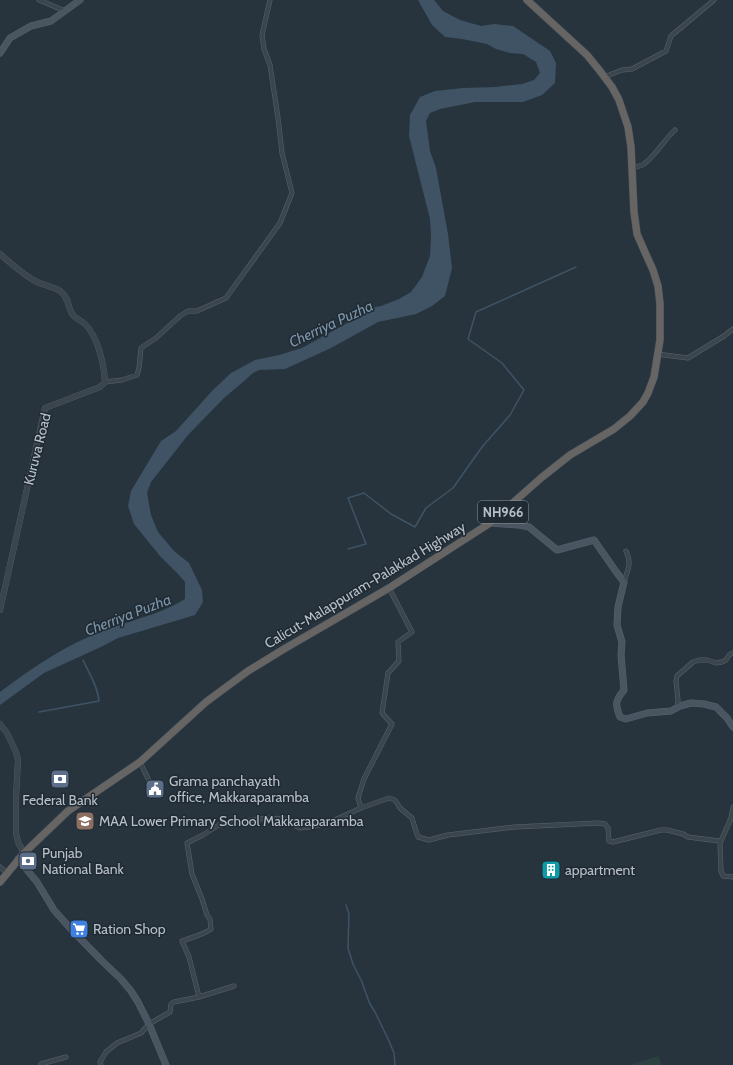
<svg xmlns="http://www.w3.org/2000/svg" width="733" height="1065" font-family="Cabin,sans-serif">
	<rect width="100%" height="100%" fill="#27343e"/>
	<path fill="#2a413f" d="M 658,1056 L 662,1065 L 633,1065 L 633,1064 Z"/>
	<path fill="#3f5365" d="M 418,0 L 434,0 L 443,11 L 460,20 L 481,26 L 494,24 L 513,26 L 550,51 L 556,63 L 555,83 L 542,95 L 523,102 L 475,102 L 440,109 L 430,113 L 426,121 L 430,151 L 436,168 L 448,234 L 452,268 L 445,296 L 432,306 L 416,314 L 378,322 L 331,348 L 285,369 L 259,370 L 253,373 L 243,382 L 224,398 L 188,435 L 151,482 L 147,493 L 151,515 L 158,532 L 174,551 L 189,563 L 202,590 L 203,602 L 195,615 L 182,619 L 165,624 L 118,638 L 103,646 L 44,673 L 0,705 L 0,692 C 27,672 55,652 86,638 C 97,633 110,628 123,624 C 146,616 164,612 185,599 L 185,582 L 178,574 L 160,556 L 134,524 L 128,506 L 131,491 L 161,441 L 176,431 L 212,391 L 231,373 L 255,360 L 279,355 L 302,348 L 351,321 L 370,308 L 381,306 L 399,299 L 411,292 L 422,277 L 430,256 L 431,236 L 430,219 L 409,136 L 410,115 L 420,97 L 435,91 L 463,88 L 495,87 L 522,84 L 534,80 L 540,73 L 536,62 L 523,54 L 510,53 L 496,49 L 487,44 L 462,39 L 445,37 L 432,25 Z"/>
	<g fill="none" stroke-linecap="round" stroke-linejoin="round">
		<path stroke="#3f5365" stroke-width="1.5" d="M 348,549 L 366,544 L 348,498 L 364,493 L 391,514 L 415,527 L 426,508 L 453,488 L 482,447 L 510,415 L 524,390 L 502,363 L 468,339 L 476,312 L 576,267
			M 39,712 L 99,701 C 98,687 89,673 83,660
			M 346,905 L 349,914 L 348,948 L 353,964 L 362,982 L 369,1002 L 376,1014 L 389,1041 L 394,1053 L 395,1065"/>
		<defs>
			<path id="minor" d="M 39,0 L 65,11
				M 604,77 L 622,70 L 632,69 L 666,51 L 671,36 L 714,0
				M 632,168 C 636,167 641,166 644,164 C 656,155 664,140 675,130
				M 657,354 L 688,358 L 724,336 L 733,329
				M 105,382 L 122,380 L 137,375 L 139,368 L 141,348 L 156,338 L 180,316 L 188,311 L 197,311 L 226,298 L 280,223 L 292,193 L 282,153 L 278,118 L 270,65 L 264,49 L 262,35 L 270,0
				M 624,582 C 628,569 632,564 626,551
				M 677,707 L 678,700 L 676,681 L 677,676 L 693,662 L 699,660 L 707,660 L 716,663 L 722,662 L 726,660 L 729,655 L 733,653
				M 140,762 L 153,789
				M 361,808 L 389,798 L 395,800 L 400,808 L 412,818 L 415,828 L 418,837 L 429,840 L 448,835 L 515,827 L 598,823 L 605,824 L 608,828 L 609,841 L 613,842 L 661,830 L 667,830 L 683,834 L 688,837 L 719,841 L 720,843 L 721,871 L 723,876 L 733,877
				M 719,841 L 721,841 L 731,818 L 733,807
				M 0,867 L 7,873
				M 199,997 L 234,986
				M 42,1065 L 41,1064 L 66,1057
				M 101,1065 L 100,1062 L 106,1052 L 117,1043 L 141,1033 L 149,1024 L 170,1012 L 171,1004 L 174,1002 L 199,997 L 189,957 L 182,941 C 192,937 203,935 211,929 L 210,919 L 207,915 L 202,899 L 192,874 L 187,843 L 203,835 L 219,825 L 267,818 L 285,819 L 299,828 L 311,827 L 327,823 L 339,818 L 361,808 L 358,798 L 364,779 L 392,724 L 382,713 L 388,673 L 399,661 L 398,642 L 412,632 L 389,588"/>
			<path id="tertiary" d="M 0,254 C 12,264 23,275 37,282 C 44,285 54,287 60,291 C 70,298 67,308 73,315 C 76,319 82,321 85,324 C 98,337 104,364 105,382 L 100,387 L 45,408 L 0,610
				M 0,724 L 7,733 L 16,752 L 18,760 L 16,798 L 16,833 L 18,842 L 24,853"/>
			<path id="secondary" d="M 0,53 L 10,38 L 31,26 L 51,21 L 80,0
				M 490,523 L 519,525 L 529,527 L 557,550 L 594,540 L 617,573 L 624,582 L 618,607 L 617,625 L 622,642 L 621,655 L 624,690 C 615,701 615,704 620,717 L 626,719 L 647,713 L 671,711 L 680,706 L 691,703 L 704,704 L 716,707 L 727,718 L 733,727
				M 18,859 L 37,882 L 54,910 L 69,927 L 102,961 L 121,979 L 131,991 L 138,1002 L 149,1024 L 166,1065"/>
			<path id="trunk" d="M 0,882 L 24,853 L 68,811 L 140,762 L 206,702 L 248,671 L 284,649 L 389,588 L 490,523 L 541,478 L 570,455 L 614,429 L 630,416 L 643,402 L 648,393 L 654,377 L 660,340 L 660,304 L 658,286 L 653,270 L 644,250 L 637,234 L 634,212 L 631,147 L 628,127 L 619,100 L 612,87 L 600,71 L 587,55 L 527,0"/>
		</defs>
		<use href="#minor" stroke="#59636b" stroke-width="5"/>
		<use href="#tertiary" stroke="#59636b" stroke-width="6"/>
		<use href="#secondary" stroke="#59636b" stroke-width="7"/>
		<use href="#trunk" stroke="#465058" stroke-width="8"/>
		<use href="#minor" stroke="#3b454e" stroke-width="4"/>
		<use href="#tertiary" stroke="#3b454e" stroke-width="5.5"/>
		<use href="#secondary" stroke="#495560" stroke-width="6"/>
		<use href="#trunk" stroke="#666564" stroke-width="7"/>
	</g>
	<defs>
		<symbol id="bank-square" viewBox="-11 -11 22 22"><rect x="-9" y="-9" width="18" height="18" rx="4" fill="#5c6f8a" stroke="#202a33"/><path d="M-6-4H6V4H-6ZM0-2.3a2.3 2.3 0 1 0 0 4.6a2.3 2.3 0 1 0 0-4.6Z" fill="#fff"/></symbol>
		<symbol id="civic-square" viewBox="-11 -11 22 22"><rect x="-9" y="-9" width="18" height="18" rx="4" fill="#5c6f8a" stroke="#202a33"/><path d="M-.6-6.5H3V-4.5H.6V-3L4-1V1h2V6H-6V1h2V-1L-.6-3ZM-1.2 2.5V6h2.4V2.5Z" fill="#fff"/></symbol>
		<symbol id="school-square" viewBox="-11 -11 22 22"><rect x="-9" y="-9" width="18" height="18" rx="4" fill="#8d6e63" stroke="#202a33"/><path d="M0-5L7-2L0 1L-7-2ZM-4 1L0 2.5L4 1V4Q0 6-4 4Z" fill="#fff"/></symbol>
		<symbol id="building-square" viewBox="-11 -11 22 22"><rect x="-9" y="-9" width="18" height="18" rx="4" fill="#0f9aa8" stroke="#202a33"/><path d="M-4-6H4V6H1V3H-1V6H-4ZM-2.5-4.3h1.7v1.8h-1.7ZM.8-4.3h1.7v1.8H.8ZM-2.5-1h1.7V.8h-1.7ZM.8-1h1.7V.8H.8Z" fill="#fff"/></symbol>
		<symbol id="supermarket-square" viewBox="-11 -11 22 22"><rect x="-9" y="-9" width="18" height="18" rx="4" fill="#3f7fe0" stroke="#202a33"/><path d="M-6-5.5h2.5l.6 2H6L4.5 2H-2.5L-4.4-4H-6ZM-1.5 3.2a1.3 1.3 0 1 0 .1 0ZM3 3.2a1.3 1.3 0 1 0 .1 0Z" fill="#fff"/></symbol>
	</defs>
	<g fill-rule="evenodd">
		<use href="#bank-square" x="49" y="768" width="22" height="22"/>
		<use href="#civic-square" x="144" y="778" width="22" height="22"/>
		<use href="#school-square" x="74" y="810" width="22" height="22"/>
		<use href="#bank-square" x="17" y="850" width="22" height="22"/>
		<use href="#building-square" x="540" y="859" width="22" height="22"/>
		<use href="#supermarket-square" x="68" y="918" width="22" height="22"/>
	</g>
	<g text-anchor="middle" dominant-baseline="central" stroke-width="3" stroke-linejoin="round" paint-order="stroke">
		<rect fill="#202a33" stroke="#8a939b" stroke-width="1" x="478" y="501" width="50" height="22" rx="3"/>
		<g font-size="13" font-weight="bold" fill="#b7c0c8">
			<text x="503" y="512">NH966</text>
		</g>
		<g font-size="14" fill="#b7c0c8" stroke="#202a33">
			<text transform="translate(37 449) rotate(-76)">Kuruva Road</text>
			<text transform="translate(365 585) rotate(-31)">Calicut-Malappuram-Palakkad Highway</text>
		</g>
		<g font-size="14" fill="#b7c0c8" stroke="#202a33" text-anchor="start">
			<text x="169" y="781">Grama panchayath<tspan x="169" dy="16">office, Makkaraparamba</tspan></text>
			<text x="60" y="800" text-anchor="middle">Federal Bank</text>
			<text x="99" y="821">MAA Lower Primary School Makkaraparamba</text>
			<text x="42" y="853">Punjab<tspan x="42" dy="16">National Bank</tspan></text>
			<text x="565" y="870">appartment</text>
			<text x="93" y="929">Ration Shop</text>
		</g>
		<g font-size="15" font-style="italic" fill="#7b94a9" stroke="#202a33">
			<text transform="translate(331 324) rotate(-25)">Cherriya Puzha</text>
			<text transform="translate(128 615) rotate(-21)">Cherriya Puzha</text>
		</g>
	</g>
</svg>
